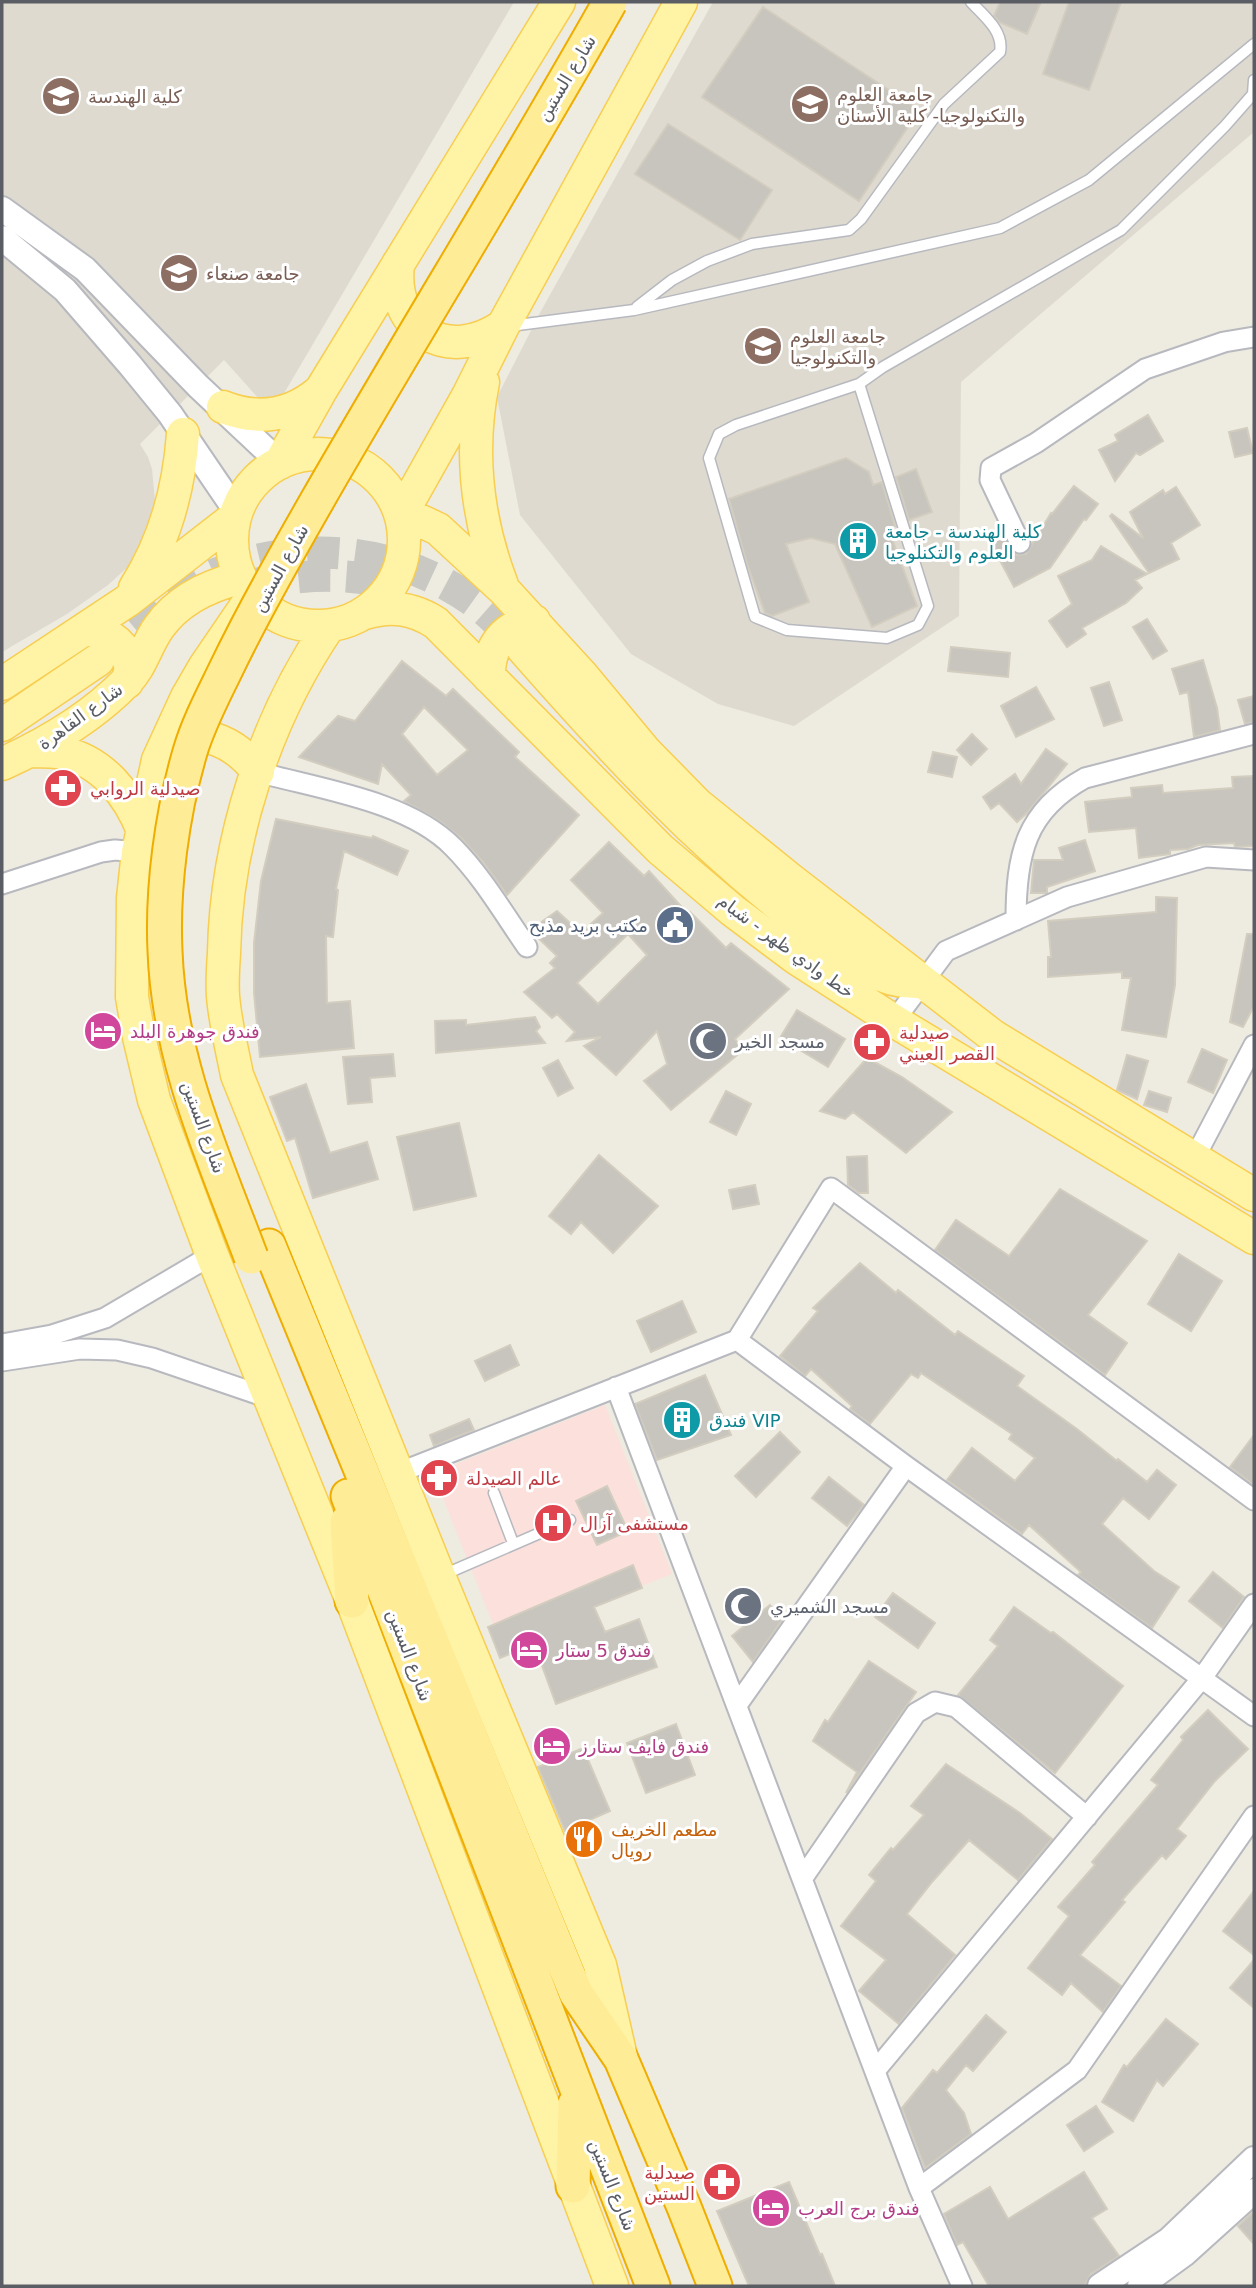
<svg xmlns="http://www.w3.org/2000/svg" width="1256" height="2288" font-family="'DejaVu Sans',Cairo,sans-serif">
	<rect width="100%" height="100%" fill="#eeebe1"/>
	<path fill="#dedad0" d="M 2,2 L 514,2 L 283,395 L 276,402 L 260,400 L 224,360 L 140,444 L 148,457 L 152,469 L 155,501 L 147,536 L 131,564 L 108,585 L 67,614 L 2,652 Z
		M 713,2 L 1254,2 L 1254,132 L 961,382 L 959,616 L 794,726 L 718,704 L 631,654 L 520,515 L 497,397 L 541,311 Z"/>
	<path fill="#fce0dc" d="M 605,1405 L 672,1574 L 500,1642 L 433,1473 Z"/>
	<path fill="#c8c5be" stroke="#d2cdbf" stroke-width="2" fill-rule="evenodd" d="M 1000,2 L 1041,2 L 1027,34 L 999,22 L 994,16 Z
		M 1069,2 L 1121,2 L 1089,90 L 1043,74 Z
		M 763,7 L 919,110 L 859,201 L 702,97 Z
		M 668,124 L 772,190 L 740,240 L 635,174 Z
		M 1148,415 L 1163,441 L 1140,455 L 1136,453 L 1115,481 L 1099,450 L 1118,441 L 1115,435 Z
		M 1247,428 L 1253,453 L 1235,457 L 1229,432 Z
		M 846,458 L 869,472 L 873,485 L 882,482 L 895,526 L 888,528 L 917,606 L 872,627 L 835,544 L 811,538 L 786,544 L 809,602 L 772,616 L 765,613 L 747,564 L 729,499 Z
		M 916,469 L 932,512 L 909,520 L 896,477 Z
		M 1074,486 L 1098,504 L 1086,520 L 1084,519 L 1050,568 L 1014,587 L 986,534 L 999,528 L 1013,553 L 1018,555 L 1026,554 L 1051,513 L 1052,514 Z
		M 1176,487 L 1200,525 L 1171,543 L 1179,559 L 1149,573 L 1110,516 L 1112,514 L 1143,538 L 1130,512 L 1163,490 L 1165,494 Z
		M 1101,546 L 1147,574 L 1135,580 L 1142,588 L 1126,603 L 1082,628 L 1086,634 L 1067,647 L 1049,621 L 1072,604 L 1058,576 L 1092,560 Z
		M 1147,619 L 1167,651 L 1153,659 L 1133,627 Z
		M 951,647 L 1010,653 L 1008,677 L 948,671 Z
		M 1203,660 L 1217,708 L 1220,730 L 1194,737 L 1188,692 L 1180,694 L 1172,669 Z
		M 402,661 L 446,696 L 453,689 L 519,752 L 515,757 L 579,815 L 507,895 L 483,862 L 461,838 L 440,821 L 404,801 L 411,795 L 382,764 L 378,784 L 299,757 L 338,716 L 355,721 ZM 424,707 L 468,750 L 437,775 L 402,734 Z
		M 1109,682 L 1122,720 L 1104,726 L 1091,688 Z
		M 1036,687 L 1054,719 L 1016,737 L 1001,706 Z
		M 1254,696 L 1254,722 L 1245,724 L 1238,700 Z
		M 972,734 L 987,749 L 971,765 L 957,750 Z
		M 1046,749 L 1067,764 L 1028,812 L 1017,822 L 999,803 L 991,809 L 983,797 L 1015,774 L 1021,784 Z
		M 933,752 L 957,757 L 952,777 L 928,772 Z
		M 1254,776 L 1254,846 L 1235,847 L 1234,843 L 1198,845 L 1188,849 L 1170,850 L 1170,854 L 1139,858 L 1136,828 L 1089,832 L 1085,802 L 1132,797 L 1131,788 L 1162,785 L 1163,793 L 1233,788 L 1232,777 Z
		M 276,819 L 372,838 L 373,836 L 408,851 L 397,875 L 344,851 L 336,889 L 338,890 L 333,937 L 326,936 L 327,1003 L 350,1001 L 354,1048 L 260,1057 L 254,993 L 254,943 L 261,881 Z
		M 1085,840 L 1095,871 L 1047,887 L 1047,893 L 1031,893 L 1034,860 L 1063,860 L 1059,848 Z
		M 609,842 L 644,876 L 649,871 L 688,914 L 690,912 L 726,948 L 731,943 L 789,989 L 735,1039 L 743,1050 L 671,1110 L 644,1081 L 667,1064 L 657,1031 L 616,1075 L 584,1046 L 601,1037 L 567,1041 L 575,1032 L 557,1014 L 552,1018 L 524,992 L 555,968 L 550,963 L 557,956 L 530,930 L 557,911 L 581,933 L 603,913 L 571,880 ZM 628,934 L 647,955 L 598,1004 L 577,983 Z
		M 1156,897 L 1177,898 L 1175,985 L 1166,1037 L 1122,1030 L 1131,978 L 1122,978 L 1122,972 L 1048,977 L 1048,957 L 1051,957 L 1048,921 L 1156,912 Z
		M 1247,934 L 1254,934 L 1254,1006 L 1243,1027 L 1230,1022 Z
		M 797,1010 L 845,1039 L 828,1067 L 780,1038 Z
		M 535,1017 L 540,1027 L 536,1031 L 545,1043 L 436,1053 L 435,1021 L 466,1020 L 466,1025 Z
		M 1202,1049 L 1227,1060 L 1213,1093 L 1188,1082 Z
		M 393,1054 L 395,1076 L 370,1078 L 372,1102 L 348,1104 L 343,1057 Z
		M 1127,1055 L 1148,1061 L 1137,1099 L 1117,1090 Z
		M 867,1058 L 902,1077 L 952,1112 L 906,1153 L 853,1112 L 845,1119 L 820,1111 Z
		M 558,1060 L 573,1088 L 558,1096 L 543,1068 Z
		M 306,1084 L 330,1153 L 367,1142 L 378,1179 L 313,1198 L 295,1138 L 287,1141 L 270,1097 Z
		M 726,1091 L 751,1104 L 736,1135 L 710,1122 Z
		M 1149,1091 L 1171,1098 L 1167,1112 L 1144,1105 Z
		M 459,1123 L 476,1196 L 414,1210 L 397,1137 Z
		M 599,1155 L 658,1206 L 613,1253 L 581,1222 L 571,1234 L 549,1216 Z
		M 867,1156 L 868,1193 L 859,1193 L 848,1185 L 847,1157 Z
		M 755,1185 L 759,1204 L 733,1209 L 729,1190 Z
		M 1060,1189 L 1147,1241 L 1088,1315 L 1127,1343 L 1105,1375 L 935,1250 L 956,1220 L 1009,1256 Z
		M 1179,1254 L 1222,1281 L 1191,1331 L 1148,1304 Z
		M 860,1263 L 896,1293 L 898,1290 L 955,1335 L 958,1331 L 1024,1376 L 1017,1386 L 1077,1429 L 1117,1461 L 1118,1459 L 1147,1482 L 1157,1470 L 1176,1485 L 1149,1519 L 1123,1498 L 1102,1524 L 1154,1571 L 1179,1587 L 1152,1628 L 1078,1575 L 1081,1572 L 1029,1525 L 1022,1534 L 947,1480 L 972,1448 L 1015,1481 L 1035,1458 L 1009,1439 L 1012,1434 L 921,1373 L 918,1378 L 911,1374 L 870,1424 L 850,1409 L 852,1406 L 811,1369 L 805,1376 L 780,1356 L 818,1311 L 813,1308 Z
		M 682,1301 L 696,1332 L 651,1352 L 637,1321 Z
		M 510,1345 L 519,1365 L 485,1381 L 475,1361 Z
		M 705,1375 L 731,1435 L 657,1460 L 635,1404 Z
		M 469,1419 L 474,1430 L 434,1446 L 430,1435 Z
		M 780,1432 L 800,1452 L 756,1497 L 735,1476 Z
		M 1254,1435 L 1254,1485 L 1230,1467 Z
		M 829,1477 L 864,1505 L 847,1526 L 812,1498 Z
		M 607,1486 L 628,1531 L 597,1545 L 576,1501 Z
		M 633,1565 L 642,1588 L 594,1607 L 605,1632 L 639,1619 L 657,1667 L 556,1704 L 534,1644 L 500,1658 L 488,1627 Z
		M 1213,1572 L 1244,1597 L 1223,1628 L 1189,1601 Z
		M 893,1593 L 935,1623 L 918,1648 L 875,1617 Z
		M 770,1605 L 782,1620 L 753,1662 L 732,1636 Z
		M 1014,1607 L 1051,1633 L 1053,1632 L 1123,1686 L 1055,1773 L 958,1695 L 998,1646 L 990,1640 Z
		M 869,1661 L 916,1692 L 846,1793 L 857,1772 L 813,1741 L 825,1720 L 828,1722 Z
		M 1208,1710 L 1248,1749 L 1215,1781 L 1177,1829 L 1186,1836 L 1166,1859 L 1162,1855 L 1122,1900 L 1125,1902 L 1080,1955 L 1121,1986 L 1103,2012 L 1071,1983 L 1062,1995 L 1028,1968 L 1069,1916 L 1058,1907 L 1095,1865 L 1092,1862 L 1158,1785 L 1151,1780 L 1183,1740 L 1181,1737 Z
		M 676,1724 L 695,1775 L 646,1793 L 627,1743 Z
		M 583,1748 L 610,1811 L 565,1831 L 538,1767 Z
		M 946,1764 L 1020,1813 L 1052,1839 L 1018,1880 L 969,1840 L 932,1882 L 907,1914 L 955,1955 L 899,2024 L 859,1991 L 886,1960 L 841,1926 L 876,1881 L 869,1875 L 891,1848 L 893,1850 L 924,1815 L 911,1806 Z
		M 1254,1891 L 1254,1955 L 1223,1931 Z
		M 1254,1960 L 1254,2008 L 1230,1988 Z
		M 986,2015 L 1006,2032 L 973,2071 L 966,2065 L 946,2090 L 964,2113 L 971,2134 L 925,2168 L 902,2108 L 933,2070 L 937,2073 Z
		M 1166,2019 L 1198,2044 L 1163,2086 L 1157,2080 L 1133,2121 L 1102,2102 L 1124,2065 L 1127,2067 Z
		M 1096,2106 L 1113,2132 L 1084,2151 L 1067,2125 Z
		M 1084,2172 L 1107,2209 L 1092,2218 L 1119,2256 L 1091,2274 L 1084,2286 L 989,2286 L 963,2242 L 957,2245 L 944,2214 L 990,2187 L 1008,2219 Z
		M 789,2182 L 820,2255 L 822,2254 L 835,2286 L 749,2286 L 743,2272 L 717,2211 Z
		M 1254,2211 L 1254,2244 L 1238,2226 Z"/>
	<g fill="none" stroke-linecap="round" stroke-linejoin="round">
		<path stroke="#c9c8c2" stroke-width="32" stroke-dasharray="32 16" stroke-linecap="butt" d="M 251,585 C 303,574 357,570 407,590
			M 98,659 C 132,631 165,599 205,579 C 292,536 399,546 477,604 C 494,617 508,633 523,649"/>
		<defs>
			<path id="service" d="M 637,307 L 672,280 L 707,261 L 752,244 L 849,230 L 861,219 L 944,104 L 1000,52 C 1004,31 984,16 971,2
				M 510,326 L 634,310 L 1000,228 L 1089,180 L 1254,44
				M 859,384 L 928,606 L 918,625 L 887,638 L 787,630 L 755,617 L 709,458 L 719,434 L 736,425 L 859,384 L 883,367 L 1121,230 L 1225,126 L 1253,94 L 1254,80
				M 494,1493 L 513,1543
				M 443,1575 L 570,1520"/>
			<path id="minor" d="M 1020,543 L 990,480 L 991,468 L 1036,443 L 1145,369 L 1224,342 L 1254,337
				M 258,772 C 319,789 408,801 453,847 C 482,876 504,914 527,947
				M 2,884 L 101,852 L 115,850 L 138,852
				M 1016,920 C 1016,855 1025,811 1085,778 L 1254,734
				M 894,1021 L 946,951 L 1067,897 L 1206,857 L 1254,860
				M 1194,1159 L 1254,1045
				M 737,1340 L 831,1188 L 1254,1500
				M 2,1344 L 52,1335 L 105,1318 L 212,1255
				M 2,1361 L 80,1349 L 117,1350 L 152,1358 L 269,1398
				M 616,1387 L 919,2188 L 962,2286
				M 398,1473 L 737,1340 L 906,1466 L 1254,1716
				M 737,1705 L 906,1466
				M 802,1879 L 916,1713 L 935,1702 L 956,1707 L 1087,1817
				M 875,2071 L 1202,1678 L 1254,1604
				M 919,2188 L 1077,2070 L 1254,1816"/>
			<path id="tertiary" d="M 2,209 L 85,269 L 198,386 L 280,463
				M 2,238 L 65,290 L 130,365 L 170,414 L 236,511
				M 1100,2286 L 1169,2240 L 1254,2159
				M 1140,2286 L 1184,2254 L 1254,2191"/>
			<path id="primary" d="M 398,264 C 390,330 448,364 503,326
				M 483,382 C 469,451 477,520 502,585
				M 223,407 C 258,421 291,416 320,391
				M232 540a86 86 0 1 1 172 0a86 86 0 1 1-172 0Z
				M 280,463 L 321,390 L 559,2
				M 401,515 L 469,394 L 503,326 L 681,2
				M 402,521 L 421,521 L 438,529 L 504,590 L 581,674 L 645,751 L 697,804 L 791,880 L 993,1036 L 1254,1195
				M 135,588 C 165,541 179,490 183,434
				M 248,603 L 205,666 L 187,697 L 158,760 L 138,852 L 133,898 L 132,997 L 139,1037 L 154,1100 L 212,1255 L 352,1601 L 612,2286
				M 365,613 C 391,605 413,608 436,623 L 660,849 L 732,910 L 796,958 L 894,1021 L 1254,1238
				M 329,626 C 265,720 226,840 224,953 C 223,967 222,982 223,996 C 225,1022 232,1049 237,1075 L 439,1576 L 600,1965 L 621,2057
				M 87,629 C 111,633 126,644 131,669 L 127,682
				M 523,649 C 611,749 700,846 807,927 C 841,952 874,983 918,982
				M 489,677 C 488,647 504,626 534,621
				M 2,684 L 127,601 L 234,518
				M 2,725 L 98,660
				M 171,739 C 207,729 237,744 258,772
				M 31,751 C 42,751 54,751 64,753 C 103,762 129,795 143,831
				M 2,764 C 46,744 92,717 126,682 C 142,666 146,645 159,627 C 178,600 208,586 239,578"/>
			<path id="trunk" d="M 269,1246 L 576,1993 L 621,2059 L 684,2207 L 715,2286
				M 348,1496 L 653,2286
				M 347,1522 L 352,1601
				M 573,2186 L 575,2104"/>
		</defs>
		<use href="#service" stroke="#b7b9bf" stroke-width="13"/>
		<use href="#minor" stroke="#b7b9bf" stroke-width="23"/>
		<use href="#tertiary" stroke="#b7b9bf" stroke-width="28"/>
		<use href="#primary" stroke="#f7ce51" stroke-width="35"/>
		<use href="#trunk" stroke="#efad00" stroke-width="37"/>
		<use href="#service" stroke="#fff" stroke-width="10"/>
		<use href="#minor" stroke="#fff" stroke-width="19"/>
		<use href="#tertiary" stroke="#fff" stroke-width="24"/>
		<use href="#primary" stroke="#fff4a5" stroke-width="32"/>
		<use href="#trunk" stroke="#ffec96" stroke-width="33"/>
		<defs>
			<path id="trunk-bridge" d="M 251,1257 C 213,1156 169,1060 165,951 C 162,888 172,813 190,752 C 198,724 213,696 226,669 C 254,611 286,555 318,499 C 414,332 516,169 610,2"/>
		</defs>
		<use href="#trunk-bridge" stroke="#efad00" stroke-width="37" stroke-linecap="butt"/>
		<use href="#trunk-bridge" stroke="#ffec96" stroke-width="33"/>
	</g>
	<defs>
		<symbol id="university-disc" viewBox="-11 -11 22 22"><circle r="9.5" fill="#8d6e63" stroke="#fff"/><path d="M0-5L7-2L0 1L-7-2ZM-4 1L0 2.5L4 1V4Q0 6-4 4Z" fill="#fff"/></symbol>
		<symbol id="building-disc" viewBox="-11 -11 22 22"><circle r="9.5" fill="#0f9aa8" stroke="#fff"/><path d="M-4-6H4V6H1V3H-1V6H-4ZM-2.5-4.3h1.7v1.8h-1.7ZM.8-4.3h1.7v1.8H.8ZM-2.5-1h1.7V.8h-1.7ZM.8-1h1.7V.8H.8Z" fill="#fff"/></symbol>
		<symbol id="pharmacy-disc" viewBox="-11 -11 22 22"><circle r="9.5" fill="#e0444e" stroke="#fff"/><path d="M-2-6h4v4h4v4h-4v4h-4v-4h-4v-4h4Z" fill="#fff"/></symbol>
		<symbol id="civic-disc" viewBox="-11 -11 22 22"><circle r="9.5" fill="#5c6f8a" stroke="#fff"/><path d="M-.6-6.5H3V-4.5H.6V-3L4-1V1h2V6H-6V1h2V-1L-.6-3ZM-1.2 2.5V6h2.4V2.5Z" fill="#fff"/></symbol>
		<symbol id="hotel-disc" viewBox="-11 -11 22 22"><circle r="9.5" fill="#d1479c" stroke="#fff"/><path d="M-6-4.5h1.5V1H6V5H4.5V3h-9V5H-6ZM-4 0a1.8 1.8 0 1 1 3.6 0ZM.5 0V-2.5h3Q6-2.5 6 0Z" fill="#fff"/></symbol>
		<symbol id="mosque-disc" viewBox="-11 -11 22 22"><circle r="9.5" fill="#6b7280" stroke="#fff"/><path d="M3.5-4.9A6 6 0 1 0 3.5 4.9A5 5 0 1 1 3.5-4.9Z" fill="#fff"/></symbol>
		<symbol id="hospital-disc" viewBox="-11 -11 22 22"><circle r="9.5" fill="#e0444e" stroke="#fff"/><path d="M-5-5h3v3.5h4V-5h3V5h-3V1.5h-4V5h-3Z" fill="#fff"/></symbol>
		<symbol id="restaurant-disc" viewBox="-11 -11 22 22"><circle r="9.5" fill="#e8710a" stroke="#fff"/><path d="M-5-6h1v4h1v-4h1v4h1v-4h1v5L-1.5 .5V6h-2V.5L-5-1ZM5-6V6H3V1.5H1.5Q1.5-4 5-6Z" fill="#fff"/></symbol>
	</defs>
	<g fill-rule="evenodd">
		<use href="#university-disc" x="39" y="74" width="44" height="44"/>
		<use href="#university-disc" x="788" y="82" width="44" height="44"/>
		<use href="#university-disc" x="157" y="251" width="44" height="44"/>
		<use href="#university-disc" x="741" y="324" width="44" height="44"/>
		<use href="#building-disc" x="836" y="519" width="44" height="44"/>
		<use href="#pharmacy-disc" x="41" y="766" width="44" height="44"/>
		<use href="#civic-disc" x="653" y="903" width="44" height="44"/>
		<use href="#hotel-disc" x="81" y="1009" width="44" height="44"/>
		<use href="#mosque-disc" x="686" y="1019" width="44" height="44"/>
		<use href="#pharmacy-disc" x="850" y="1020" width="44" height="44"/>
		<use href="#building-disc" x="660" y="1398" width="44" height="44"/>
		<use href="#pharmacy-disc" x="417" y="1456" width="44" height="44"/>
		<use href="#hospital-disc" x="531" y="1501" width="44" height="44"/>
		<use href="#mosque-disc" x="721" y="1584" width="44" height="44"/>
		<use href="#hotel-disc" x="507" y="1628" width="44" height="44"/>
		<use href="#hotel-disc" x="530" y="1724" width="44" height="44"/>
		<use href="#restaurant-disc" x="562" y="1817" width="44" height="44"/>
		<use href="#pharmacy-disc" x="700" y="2160" width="44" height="44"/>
		<use href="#hotel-disc" x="749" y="2186" width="44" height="44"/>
	</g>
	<g text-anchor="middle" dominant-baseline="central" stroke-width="6" stroke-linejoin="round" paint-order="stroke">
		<g font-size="18" fill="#5a5d63" stroke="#fff">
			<text transform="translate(566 78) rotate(-59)">شارع الستين</text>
			<text transform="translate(280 568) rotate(-61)">شارع الستين</text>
			<text transform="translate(80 716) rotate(-36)">شارع القاهرة</text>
			<text transform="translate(786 946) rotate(36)">خط وادي ظهر - شبام</text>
			<text transform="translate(204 1127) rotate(70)">شارع الستين</text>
			<text transform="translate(410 1655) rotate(69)">شارع الستين</text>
			<text transform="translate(613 2185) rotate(68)">شارع الستين</text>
		</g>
		<g font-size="18" fill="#785e54" stroke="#fff" text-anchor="start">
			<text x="837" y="94">جامعة العلوم<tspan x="837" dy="21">والتكنولوجيا- كلية الأسنان</tspan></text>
			<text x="88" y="96">كلية الهندسة</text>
			<text x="206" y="273">جامعة صنعاء</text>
			<text x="790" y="336">جامعة العلوم<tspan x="790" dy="21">والتكنولوجيا</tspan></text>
		</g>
		<g font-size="18" fill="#0d838f" stroke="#fff" text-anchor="start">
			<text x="885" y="531">كلية الهندسة - جامعة<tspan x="885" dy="21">العلوم والتكنلوجيا</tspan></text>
			<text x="709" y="1420">فندق VIP</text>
		</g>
		<g font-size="18" fill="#be3a42" stroke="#fff" text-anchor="start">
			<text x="90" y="788">صيدلية الروابي</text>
			<text x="899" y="1032">صيدلية<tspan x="899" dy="21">القصر العيني</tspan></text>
			<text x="466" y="1478">عالم الصيدلة</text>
			<text x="580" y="1523">مستشفى آزال</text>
			<text x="695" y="2172" text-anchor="end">صيدلية<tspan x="695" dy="21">الستين</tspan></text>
		</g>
		<g font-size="18" fill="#4e5e75" stroke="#fff" text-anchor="end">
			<text x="648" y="925">مكتب بريد مذبح</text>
		</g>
		<g font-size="18" fill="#b23c85" stroke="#fff" text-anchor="start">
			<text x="130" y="1031">فندق جوهرة البلد</text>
			<text x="556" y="1650">فندق 5 ستار</text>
			<text x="579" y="1746">فندق فايف ستارز</text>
			<text x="798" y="2208">فندق برج العرب</text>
		</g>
		<g font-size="18" fill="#5b616d" stroke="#fff" text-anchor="start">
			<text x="735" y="1041">مسجد الخير</text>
			<text x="770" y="1606">مسجد الشميري</text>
		</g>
		<g font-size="18" fill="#c56008" stroke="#fff" text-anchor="start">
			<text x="611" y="1829">مطعم الخريف<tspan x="611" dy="21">رويال</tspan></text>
		</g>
	</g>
	<rect width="1256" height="2288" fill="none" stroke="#5a5d63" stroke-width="7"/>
</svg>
